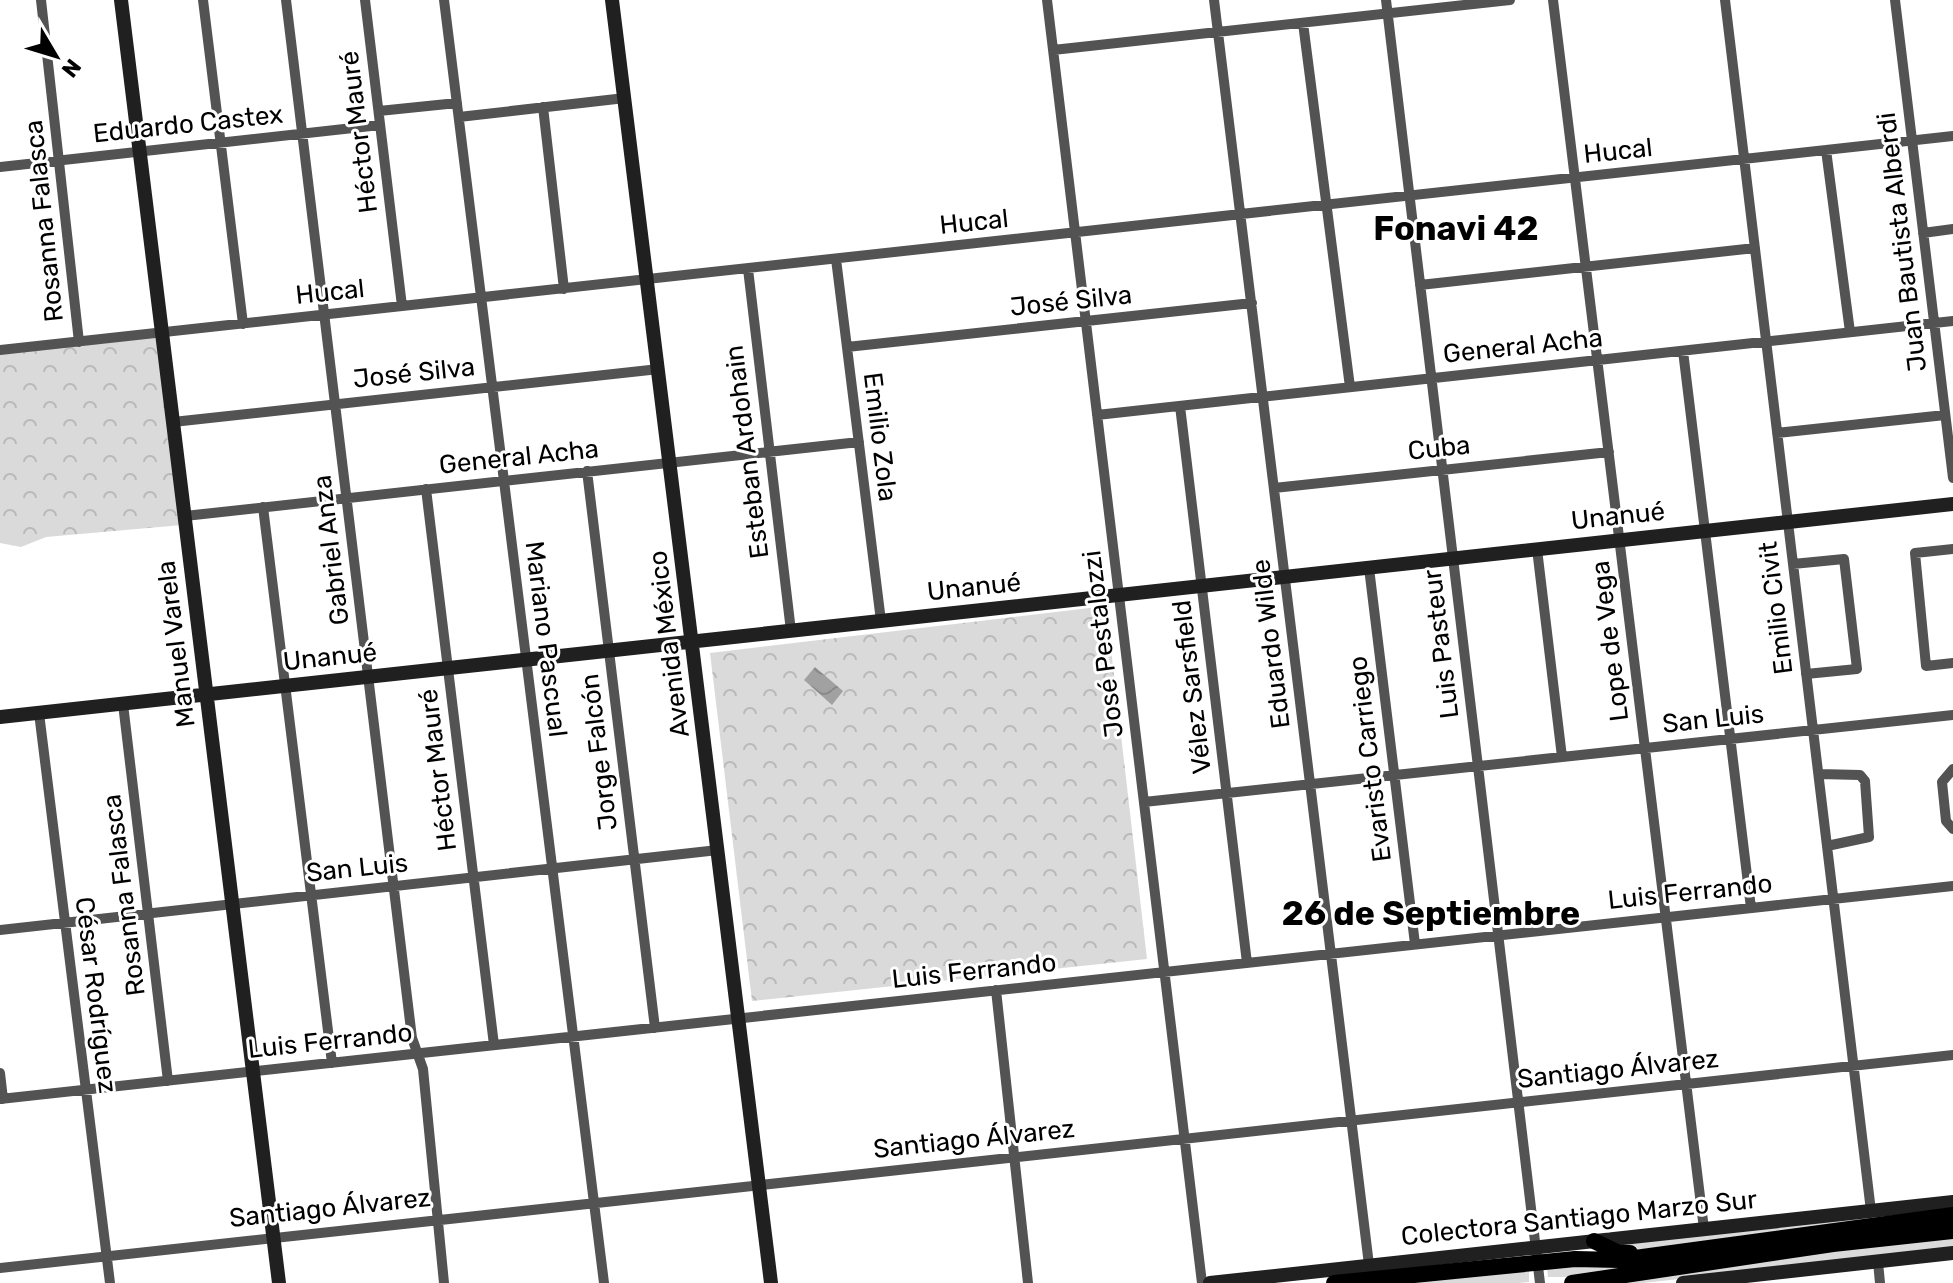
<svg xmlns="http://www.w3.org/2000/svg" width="1953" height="1283" font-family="Rubik,sans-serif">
	<defs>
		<pattern id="forest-crowns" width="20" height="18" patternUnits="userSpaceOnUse" patternTransform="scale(2)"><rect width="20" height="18" fill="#dadada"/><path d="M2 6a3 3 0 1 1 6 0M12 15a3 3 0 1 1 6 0" fill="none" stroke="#b9b9b9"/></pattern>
		<pattern id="water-waves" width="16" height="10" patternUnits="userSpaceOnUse" patternTransform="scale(2)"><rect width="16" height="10" fill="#a1a1a1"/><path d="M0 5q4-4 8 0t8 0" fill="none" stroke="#898989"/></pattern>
	</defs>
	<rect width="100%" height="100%" fill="#fff"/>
	<path fill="#dadada" d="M 1953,1209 L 1844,1222 L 1695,1246 L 1624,1250 L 1611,1243 Z
		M 1953,1221 L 1953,1226 L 1578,1277 L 1548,1277 L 1547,1268 Z
		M 1953,1235 L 1953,1249 L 1643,1283 L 1603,1283 Z
		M 1529,1271 L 1529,1282 L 1519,1283 L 1383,1283 Z"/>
	<path fill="url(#forest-crowns)" d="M 159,334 L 182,525 L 46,537 L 21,547 L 0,543 L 0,352 Z
		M 1106,606 L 1147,959 L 752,1001 L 710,653 Z"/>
	<path fill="url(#water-waves)" d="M 815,667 L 843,691 L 832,705 L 804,680 Z"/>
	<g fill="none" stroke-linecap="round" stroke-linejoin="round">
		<path stroke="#535353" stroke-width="10" d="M 41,0 L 79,342
			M 203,0 L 243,324
			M 286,0 L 412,1038 L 423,1069 L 444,1283
			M 365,0 L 402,306
			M 444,0 L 604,1283
			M 1047,0 L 1202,1283
			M 1214,0 L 1370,1273
			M 1386,0 L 1540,1283
			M 1553,0 L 1704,1229
			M 1725,0 L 1871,1211
			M 1895,0 L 1953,478
			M 1303,23 L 1350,387
			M 1053,50 L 1510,0
			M 543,107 L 564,289
			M 379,111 L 457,103
			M 459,117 L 625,98
			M 1826,150 L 1850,332
			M 0,167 L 380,125
			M 1923,233 L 1953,229
			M 836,259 L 881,621
			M 748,269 L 791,631
			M 1420,285 L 1755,248
			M 847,347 L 1252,303
			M 0,350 L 1953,136
			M 1683,351 L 1751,908
			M 1180,406 L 1247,963
			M 1097,415 L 1953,321
			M 173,422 L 659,369
			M 1777,433 L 1945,415
			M 587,471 L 655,1028
			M 1274,488 L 1609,452
			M 426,489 L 494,1045
			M 263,507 L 332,1063
			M 185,516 L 859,442
			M 1537,549 L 1562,757
			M 1953,549 L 1915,553 L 1926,666 L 1953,663
			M 1793,564 L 1844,559 L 1857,669 L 1806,674
			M 1369,568 L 1415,944
			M 123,704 L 168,1081
			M 39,713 L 110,1283
			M 1953,769 L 1942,782 L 1946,821 L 1953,829
			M 1819,774 L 1860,775 L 1865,781 L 1869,837 L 1827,846
			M 1144,802 L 1953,715
			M 0,930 L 718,850
			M 996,990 L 1028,1283
			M 0,1073 L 3,1099
			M 0,1099 L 1953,886
			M 1878,1262 L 1880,1283
			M 0,1268 L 1953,1055"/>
		<path stroke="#202020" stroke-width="14" d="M 121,0 L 279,1283
			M 612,0 L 771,1283
			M 0,717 L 1953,504
			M 1210,1283 L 1953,1202
			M 1683,1283 L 1953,1253"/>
		<path stroke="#000" stroke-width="16" d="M 1594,1241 L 1619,1253 L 1630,1253
			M 1334,1283 L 1575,1259 L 1620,1260 L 1953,1215
			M 1572,1283 L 1833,1244 L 1953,1231"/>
	</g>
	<g text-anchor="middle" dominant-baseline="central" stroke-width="6" stroke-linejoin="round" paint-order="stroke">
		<g font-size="26" fill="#000" stroke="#fff">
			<text transform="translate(188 124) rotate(-6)">Eduardo Castex</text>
			<text transform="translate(359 132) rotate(-97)">Héctor Mauré</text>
			<text transform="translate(1618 151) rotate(-6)">Hucal</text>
			<text transform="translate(44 221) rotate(-96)">Rosanna Falasca</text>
			<text transform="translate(974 222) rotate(-6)">Hucal</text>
			<text transform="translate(1902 242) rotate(-97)">Juan Bautista Alberdi</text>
			<text transform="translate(330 292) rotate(-6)">Hucal</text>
			<text transform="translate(1071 301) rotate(-6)">José Silva</text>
			<text transform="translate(1523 346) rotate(-6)">General Acha</text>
			<text transform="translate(414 373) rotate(-6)">José Silva</text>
			<text transform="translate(880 437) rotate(83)">Emilio Zola</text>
			<text transform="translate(1439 448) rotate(-6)">Cuba</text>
			<text transform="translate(747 452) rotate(-97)">Esteban Ardohain</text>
			<text transform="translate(519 457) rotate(-6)">General Acha</text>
			<text transform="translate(1618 516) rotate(-6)">Unanué</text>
			<text transform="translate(331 550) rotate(-97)">Gabriel Anza</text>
			<text transform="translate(974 587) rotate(-6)">Unanué</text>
			<text transform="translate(1776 608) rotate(-97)">Emilio Civit</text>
			<text transform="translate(546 639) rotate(83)">Mariano Pascual</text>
			<text transform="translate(1610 641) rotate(-97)">Lope de Vega</text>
			<text transform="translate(176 644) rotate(-97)">Manuel Varela</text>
			<text transform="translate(669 644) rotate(-97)">Avenida México</text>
			<text transform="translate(1103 644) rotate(-97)">José Pestalozzi</text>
			<text transform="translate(1271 644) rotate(-97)">Eduardo Wilde</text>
			<text transform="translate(1441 644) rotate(-97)">Luis Pasteur</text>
			<text transform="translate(330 657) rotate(-6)">Unanué</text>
			<text transform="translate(1192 687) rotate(-97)">Vélez Sarsfield</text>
			<text transform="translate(1713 719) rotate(-6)">San Luis</text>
			<text transform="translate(599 752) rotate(-97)">Jorge Falcón</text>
			<text transform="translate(1370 759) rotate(-97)">Evaristo Carriego</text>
			<text transform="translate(438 770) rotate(-97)">Héctor Mauré</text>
			<text transform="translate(357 868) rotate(-6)">San Luis</text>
			<text transform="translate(1690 892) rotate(-6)">Luis Ferrando</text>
			<text transform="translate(124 895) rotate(-97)">Rosanna Falasca</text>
			<text transform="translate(974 971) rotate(-6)">Luis Ferrando</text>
			<text transform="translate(96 995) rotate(83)">César Rodríguez</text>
			<text transform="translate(330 1041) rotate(-6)">Luis Ferrando</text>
			<text transform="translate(1618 1069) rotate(-6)">Santiago Álvarez</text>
			<text transform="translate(974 1139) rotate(-6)">Santiago Álvarez</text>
			<text transform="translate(330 1208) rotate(-6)">Santiago Álvarez</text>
			<text transform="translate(1579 1218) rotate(-6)">Colectora Santiago Marzo Sur</text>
		</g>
		<g font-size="34" font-weight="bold" fill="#000" stroke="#fff">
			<text x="1456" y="228">Fonavi 42</text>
			<text x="1431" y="913">26 de Septiembre</text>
		</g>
	</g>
	<g transform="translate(56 56) rotate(128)" stroke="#ffffff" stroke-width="6" paint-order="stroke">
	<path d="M0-6L14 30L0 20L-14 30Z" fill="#000000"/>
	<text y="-12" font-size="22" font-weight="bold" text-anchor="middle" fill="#000000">N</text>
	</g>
</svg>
